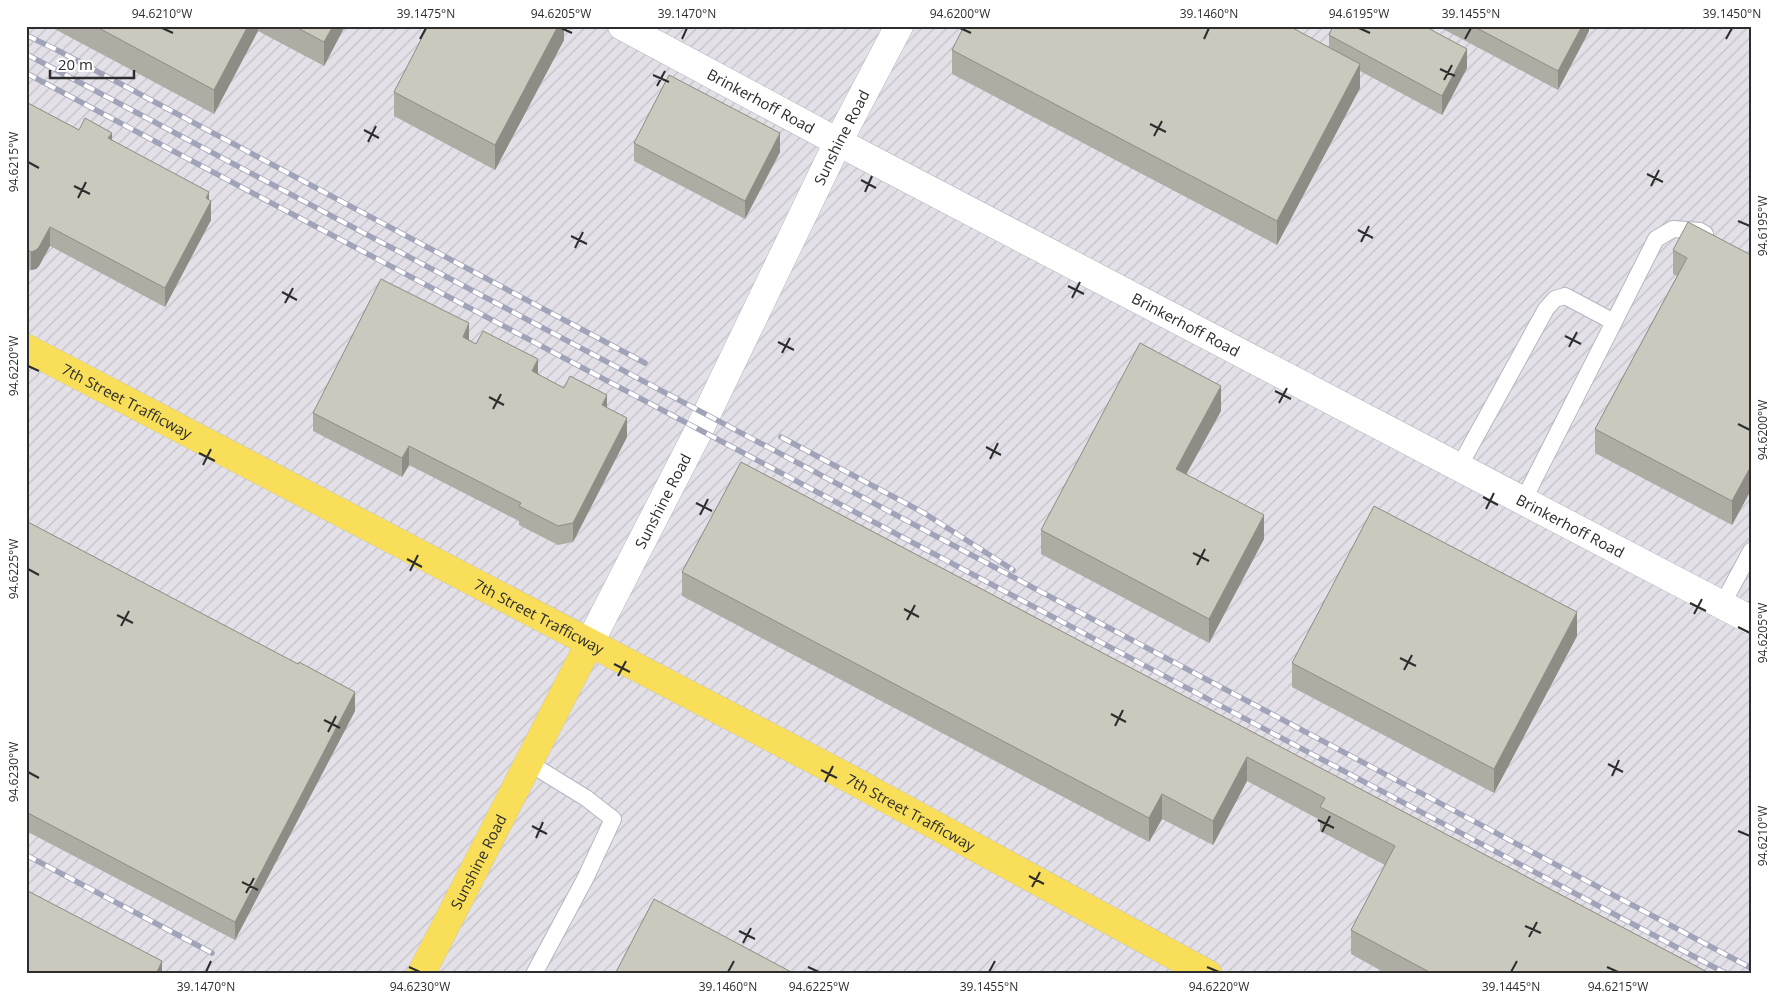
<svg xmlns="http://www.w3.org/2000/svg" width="1777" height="1000" font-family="'Open Sans',sans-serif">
	<defs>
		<pattern id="industrial-furrows" width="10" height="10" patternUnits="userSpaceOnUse" patternTransform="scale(1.25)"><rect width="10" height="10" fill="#e3e0e8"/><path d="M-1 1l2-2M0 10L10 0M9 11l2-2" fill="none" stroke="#c3c0c7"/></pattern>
	</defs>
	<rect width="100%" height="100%" fill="#efeae0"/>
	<path fill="url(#industrial-furrows)" d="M 26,26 L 1751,26 L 1751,974 L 26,974 Z"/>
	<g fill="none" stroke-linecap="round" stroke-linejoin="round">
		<defs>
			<path id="service" d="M 1614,322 L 1656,239 L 1673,229 L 1700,231 L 1705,234
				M 1459,467 L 1546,309 L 1555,299 L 1565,296 L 1614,322 L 1523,501
				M 1722,605 L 1751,551
				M 529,763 L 586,798 L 613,819 L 585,879 L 534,974"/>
			<g id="minor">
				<path id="s1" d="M 622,26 L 838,142 L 1751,620"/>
			</g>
			<g id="secondary">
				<path id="s2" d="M 589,644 L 699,430 L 838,142 L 899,26"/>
			</g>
			<g id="primary">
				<path id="s3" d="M 26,348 L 841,774 L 1208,974"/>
				<path id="s4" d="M 421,974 L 589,644"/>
			</g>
		</defs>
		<use href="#service" stroke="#b3b5c1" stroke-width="18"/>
		<use href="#minor" stroke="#b3b5c1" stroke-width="29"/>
		<use href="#secondary" stroke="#b3b5c1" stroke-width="29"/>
		<use href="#primary" stroke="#c8c8c8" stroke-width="29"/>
		<use href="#service" stroke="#fff" stroke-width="16"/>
		<use href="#minor" stroke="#fff" stroke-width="28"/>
		<use href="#secondary" stroke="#fff" stroke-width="28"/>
		<use href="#primary" stroke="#f9de5a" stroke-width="28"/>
		<defs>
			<path id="rail" d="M 26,35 L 57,50 L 645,363
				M 26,54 L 1751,968
				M 26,73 L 1727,974
				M 781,437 L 924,513 L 1013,570
				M 26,855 L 212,953"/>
		</defs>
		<use href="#rail" stroke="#a1a3b9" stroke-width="5.5"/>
		<use href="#rail" stroke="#fff" stroke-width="4" stroke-dasharray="11" stroke-linecap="butt"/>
	</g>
	<path fill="#afaca3" d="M 49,26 L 345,26 L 324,66 L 258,31 L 214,114 Z
		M 564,26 L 564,40 L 495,170 L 394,116 L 394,92 Z
		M 1443,26 L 1589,26 L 1589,31 L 1558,90 L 1443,29 Z
		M 1329,35 L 1467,68 L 1442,115 L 1360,71 L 1360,88 L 1277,245 L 952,74 L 952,50 L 1329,47 Z
		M 26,102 L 79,130 L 112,140 L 209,200 L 211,220 L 165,307 L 50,246 L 39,266 L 36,269 L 31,270 L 26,268 Z
		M 634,143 L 780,152 L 745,219 L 634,161 Z
		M 1673,250 L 1751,255 L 1751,490 L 1732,525 L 1595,453 L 1595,429 L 1677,276 L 1673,274 Z
		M 469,340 L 564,388 L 607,408 L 627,437 L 573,542 L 558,545 L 519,525 L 519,521 L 409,465 L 402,477 L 313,431 L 313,413 Z
		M 1221,411 L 1186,474 L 1264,539 L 1209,643 L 1041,554 L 1041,530 Z
		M 741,462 L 1711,974 L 1387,974 L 1351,954 L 1351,930 L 1385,865 L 1320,831 L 1320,820 L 1247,781 L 1213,845 L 1162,819 L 1149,842 L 682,596 L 682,572 Z
		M 26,521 L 355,711 L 235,940 L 26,831 Z
		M 1577,636 L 1494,793 L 1292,687 L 1292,663 Z"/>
	<path fill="#8e8c85" d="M 248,26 L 258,26 L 258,31 L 214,114 L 214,90 Z
		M 333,26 L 345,26 L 324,66 L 324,42 Z
		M 558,26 L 564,26 L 564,40 L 495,170 L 495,145 Z
		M 1582,26 L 1589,26 L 1589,31 L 1558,90 L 1558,71 Z
		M 1467,49 L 1467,68 L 1442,115 L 1442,96 Z
		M 1360,64 L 1360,88 L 1277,245 L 1277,221 Z
		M 112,133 L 112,151 L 108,138 Z
		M 780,133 L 780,152 L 745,219 L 745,201 Z
		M 209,192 L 209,205 L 211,201 L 211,220 L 165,307 L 165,288 Z
		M 50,227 L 50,246 L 39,266 L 36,269 L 31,270 L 31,252 Z
		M 469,323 L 469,342 L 463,337 Z
		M 538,359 L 538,378 L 532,371 Z
		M 1221,386 L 1221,411 L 1176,493 L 1176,469 Z
		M 607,395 L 607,413 L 602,405 Z
		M 627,418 L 627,437 L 573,542 L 573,523 Z
		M 409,446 L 409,465 L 402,477 L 402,458 Z
		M 1751,466 L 1751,490 L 1732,525 L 1732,501 Z
		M 1264,515 L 1264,539 L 1209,643 L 1209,619 Z
		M 1577,612 L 1577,636 L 1494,793 L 1494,769 Z
		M 355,692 L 355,711 L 235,940 L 235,922 Z
		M 1247,757 L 1247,781 L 1213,845 L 1213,821 Z
		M 1162,794 L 1162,819 L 1149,842 L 1149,818 Z
		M 162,961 L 162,974 L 156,974 Z"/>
	<path fill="#cbc8be" stroke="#8e8c85" d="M 95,26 L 248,26 L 214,90 Z
		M 294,26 L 333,26 L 324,42 Z
		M 428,26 L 558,26 L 495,145 L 394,92 Z
		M 964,26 L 1289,26 L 1360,64 L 1277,221 L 952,50 Z
		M 1333,26 L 1424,26 L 1467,49 L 1442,96 L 1329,35 Z
		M 1473,26 L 1582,26 L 1558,71 Z
		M 669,75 L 780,133 L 745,201 L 634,143 Z
		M 26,102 L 79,130 L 85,118 L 112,133 L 108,138 L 209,192 L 206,198 L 211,201 L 165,288 L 50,227 L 39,247 L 36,250 L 31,252 L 26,249 Z
		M 1688,222 L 1751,255 L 1751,466 L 1732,501 L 1595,429 L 1687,258 L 1673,250 Z
		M 381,279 L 469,323 L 463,337 L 476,344 L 483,331 L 538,359 L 532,371 L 564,388 L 570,376 L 607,395 L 602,405 L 627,418 L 573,523 L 558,526 L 519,506 L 521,503 L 409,446 L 402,458 L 313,413 Z
		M 1140,343 L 1221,386 L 1176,469 L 1264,515 L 1209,619 L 1041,530 Z
		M 741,462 L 1711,974 L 1433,974 L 1351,930 L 1395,846 L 1320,807 L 1325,798 L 1247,757 L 1213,821 L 1162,794 L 1149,818 L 682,572 Z
		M 1374,506 L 1577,612 L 1494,769 L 1292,663 Z
		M 26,521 L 298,664 L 299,662 L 355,692 L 235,922 L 26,812 Z
		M 26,890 L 162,961 L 156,974 L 26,974 Z
		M 654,899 L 795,974 L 615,974 Z"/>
	<path fill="none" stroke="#2d2d2d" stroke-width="2" d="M 162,28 L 173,33M 561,28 L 572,33M 960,28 L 971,33M 1359,28 L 1370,33M 420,39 L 426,28M 682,39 L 687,28M 1204,39 L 1209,28M 1465,39 L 1471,28M 1726,39 L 1732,28M 1440,69 L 1455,76M 653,75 L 669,82M 1444,80 L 1452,65M 657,86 L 665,71M 1150,124 L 1166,132M 364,130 L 379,138M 1154,136 L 1162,121M 368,142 L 376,126M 28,162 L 39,168M 1647,174 L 1663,182M 861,180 L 876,188M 74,186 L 90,194M 1651,186 L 1659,170M 865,192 L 872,176M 78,198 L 86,182M 1738,221 L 1750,226M 1358,230 L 1373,238M 571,236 L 587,244M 1361,242 L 1369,226M 575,248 L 583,232M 1068,286 L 1084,294M 282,292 L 297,300M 1072,298 L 1080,282M 285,303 L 293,288M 1565,336 L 1581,344M 778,342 L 794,350M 1569,347 L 1577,332M 782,353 L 790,338M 28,366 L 39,371M 1275,391 L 1291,399M 489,397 L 504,405M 1279,403 L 1287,388M 493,409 L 501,394M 1738,424 L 1750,430M 986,447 L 1001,455M 199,453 L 215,461M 990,459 L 998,443M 203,465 L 211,449M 1483,497 L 1498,505M 696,503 L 712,511M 1486,509 L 1494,493M 700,515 L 708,499M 1193,553 L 1209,561M 407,559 L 422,567M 1197,565 L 1205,549M 28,569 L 39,575M 410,571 L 418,555M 1690,603 L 1706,611M 904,609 L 919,617M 1694,614 L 1702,599M 117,615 L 133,623M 907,620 L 915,605M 121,626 L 129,611M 1738,627 L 1750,633M 1400,658 L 1416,666M 614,664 L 630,672M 1404,670 L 1412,655M 618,676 L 626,661M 1111,714 L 1126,722M 324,720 L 340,728M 1115,726 L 1123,710M 328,732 L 336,716M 1608,764 L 1623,772M 821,770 L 837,778M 28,772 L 39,778M 1612,776 L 1619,760M 825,782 L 833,766M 1318,820 L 1334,828M 532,826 L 547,834M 1738,831 L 1750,836M 1322,832 L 1330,816M 536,838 L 543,822M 1029,876 L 1044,884M 242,882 L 258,890M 1032,887 L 1040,872M 246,893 L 254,878M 1525,926 L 1541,933M 739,931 L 755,939M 1529,937 L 1537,922M 743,943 L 751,928M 409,967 L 420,972M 808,967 L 819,972M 1207,967 L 1219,972M 1607,967 L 1618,972M 206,972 L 211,961M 728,972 L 734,961M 989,972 L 995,961M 1511,972 L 1517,961"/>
	<g text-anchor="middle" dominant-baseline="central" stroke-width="5" stroke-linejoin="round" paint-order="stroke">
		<g font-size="15" fill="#2d2d2d" stroke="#fff">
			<text stroke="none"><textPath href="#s1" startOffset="158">Brinkerhoff Road</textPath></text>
			<text stroke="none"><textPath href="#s2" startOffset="566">Sunshine Road</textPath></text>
			<text stroke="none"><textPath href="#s1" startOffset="638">Brinkerhoff Road</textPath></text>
			<text stroke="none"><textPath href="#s3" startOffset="114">7th Street Trafficway</textPath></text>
			<text stroke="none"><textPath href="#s2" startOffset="161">Sunshine Road</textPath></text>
			<text stroke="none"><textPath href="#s1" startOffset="1072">Brinkerhoff Road</textPath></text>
			<text stroke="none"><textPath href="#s3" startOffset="579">7th Street Trafficway</textPath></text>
			<text stroke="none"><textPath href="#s3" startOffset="999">7th Street Trafficway</textPath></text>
			<text stroke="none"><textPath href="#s4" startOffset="126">Sunshine Road</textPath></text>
		</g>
	</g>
	<rect width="1777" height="1000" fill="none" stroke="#ffffff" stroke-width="55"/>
	<path d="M50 70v8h84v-8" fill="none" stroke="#2d2d2d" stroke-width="2.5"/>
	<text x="58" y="70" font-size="15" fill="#2d2d2d" stroke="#ffffff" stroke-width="4" paint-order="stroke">20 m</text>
	<rect x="28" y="28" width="1722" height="944" fill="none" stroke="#2d2d2d" stroke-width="2"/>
	<g font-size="12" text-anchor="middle" fill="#2d2d2d">
		<text x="162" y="18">94.6210°W</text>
		<text x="426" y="18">39.1475°N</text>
		<text x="561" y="18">94.6205°W</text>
		<text x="687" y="18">39.1470°N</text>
		<text x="960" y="18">94.6200°W</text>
		<text x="1209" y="18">39.1460°N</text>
		<text x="1359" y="18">94.6195°W</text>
		<text x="1471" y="18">39.1455°N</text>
		<text x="1732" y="18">39.1450°N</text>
		<text transform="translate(14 162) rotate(-90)" y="4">94.6215°W</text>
		<text transform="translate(1763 226) rotate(-90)" y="4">94.6195°W</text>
		<text transform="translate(14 366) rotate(-90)" y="4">94.6220°W</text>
		<text transform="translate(1763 430) rotate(-90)" y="4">94.6200°W</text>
		<text transform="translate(14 569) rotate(-90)" y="4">94.6225°W</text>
		<text transform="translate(1763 633) rotate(-90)" y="4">94.6205°W</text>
		<text transform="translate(14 772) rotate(-90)" y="4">94.6230°W</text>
		<text transform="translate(1763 836) rotate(-90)" y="4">94.6210°W</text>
		<text x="206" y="991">39.1470°N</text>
		<text x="420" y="991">94.6230°W</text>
		<text x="728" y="991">39.1460°N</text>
		<text x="819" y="991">94.6225°W</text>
		<text x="989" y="991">39.1455°N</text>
		<text x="1219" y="991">94.6220°W</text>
		<text x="1511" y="991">39.1445°N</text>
		<text x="1618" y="991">94.6215°W</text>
	</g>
</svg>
